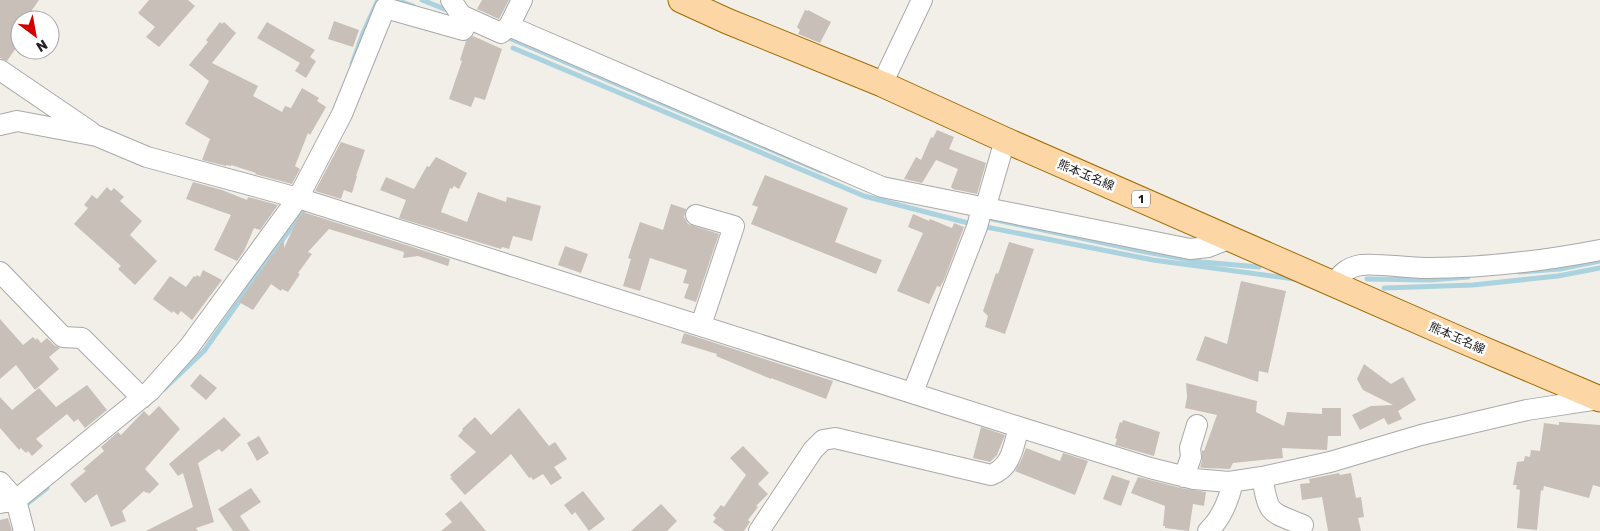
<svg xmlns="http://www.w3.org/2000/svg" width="1600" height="531" font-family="Rubik,'Noto Sans JP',sans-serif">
	<rect width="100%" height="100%" fill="#f2efe9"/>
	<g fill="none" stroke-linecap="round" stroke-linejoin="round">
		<path stroke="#aad3df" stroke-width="5" d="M 396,0 L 413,6
			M 422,0 L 447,10
			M 509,38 L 821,171
			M 513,48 L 864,196 L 972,224
			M 352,64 L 363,33 L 378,0
			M 992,219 L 1146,252 L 1202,262 L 1259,267
			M 981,226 L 1153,260 L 1295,279
			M 1519,272 L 1560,269 L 1600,261
			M 1367,279 L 1430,280 L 1468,277
			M 1384,288 L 1473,285 L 1558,276 L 1600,268
			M 164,389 L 204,351 L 305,208
			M 28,503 L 47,488"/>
	</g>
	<path fill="#c7bfb8" d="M 0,0 L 39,0 L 25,20 L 20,20 L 20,42 L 7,61 L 0,58 Z
		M 149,0 L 188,0 L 195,6 L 159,47 L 146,37 L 155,27 L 138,13 Z
		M 482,0 L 509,0 L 499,19 L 477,9 Z
		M 805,10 L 808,11 L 808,10 L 831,22 L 820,43 L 798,34 L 800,30 L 797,27 Z
		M 334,21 L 359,30 L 353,47 L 328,39 Z
		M 220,22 L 222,24 L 224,22 L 236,33 L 212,63 L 258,86 L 253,96 L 282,112 L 285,106 L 291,108 L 302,88 L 319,98 L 317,101 L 326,107 L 310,135 L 308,133 L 295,166 L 300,169 L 292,184 L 255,174 L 256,173 L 231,165 L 231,166 L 226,165 L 226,166 L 202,160 L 210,139 L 185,124 L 209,81 L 189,65 L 208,42 L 206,40 Z
		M 267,22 L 315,50 L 310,57 L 316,61 L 306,78 L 295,71 L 300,63 L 257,38 Z
		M 473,36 L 502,49 L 485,100 L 475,97 L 471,107 L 449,99 L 462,61 L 460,60 L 466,41 Z
		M 937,130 L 954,137 L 949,149 L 986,163 L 977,194 L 953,189 L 951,187 L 958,169 L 936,160 L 922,183 L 904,179 L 916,157 L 921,160 L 931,137 L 933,138 Z
		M 341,142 L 365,150 L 356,176 L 357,176 L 352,193 L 344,190 L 341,199 L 315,191 Z
		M 436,157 L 467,173 L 459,189 L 454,186 L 452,189 L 450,188 L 441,212 L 467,222 L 478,192 L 506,202 L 507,197 L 541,206 L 532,241 L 513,236 L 509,249 L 502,247 L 501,249 L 399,218 L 406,200 L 380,190 L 386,177 L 414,189 L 427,166 L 429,167 Z
		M 765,175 L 848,208 L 835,242 L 882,260 L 876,274 L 751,224 L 758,207 L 752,205 Z
		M 193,182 L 222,190 L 247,200 L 248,197 L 278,205 L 260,230 L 254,228 L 244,251 L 237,261 L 214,250 L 231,215 L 186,199 Z
		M 107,187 L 111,191 L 114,188 L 124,197 L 120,201 L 142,221 L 130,235 L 157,261 L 135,285 L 118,269 L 121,266 L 74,224 L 88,208 L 84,205 L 92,195 L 97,199 Z
		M 671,204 L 686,209 L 684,217 L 688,224 L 719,234 L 696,302 L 684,298 L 689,284 L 683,283 L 687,270 L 650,258 L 640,291 L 623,286 L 631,259 L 628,258 L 640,222 L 663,230 Z
		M 303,212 L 450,259 L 448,266 L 418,256 L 403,258 L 404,252 L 329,229 L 308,252 L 312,254 L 298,273 L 300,274 L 288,292 L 282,289 L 281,291 L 271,284 L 253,310 L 239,302 L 284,239 L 284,248 L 297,220 Z
		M 913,214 L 929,221 L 930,219 L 952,228 L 954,223 L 964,227 L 944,280 L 940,287 L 937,286 L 929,304 L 897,291 L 923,233 L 908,227 Z
		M 1009,242 L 1034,249 L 1005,334 L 985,327 L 988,316 L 983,311 L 996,273 L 998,274 Z
		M 565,246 L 588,254 L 581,273 L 558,265 Z
		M 203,270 L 222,280 L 192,320 L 181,311 L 178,315 L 173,311 L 172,313 L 153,299 L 170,276 L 186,287 L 194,276 L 196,277 L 197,275 L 200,277 Z
		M 1241,281 L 1286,291 L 1268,373 L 1259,371 L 1258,382 L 1196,360 L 1205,336 L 1227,344 Z
		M 0,319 L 23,345 L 33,337 L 36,340 L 37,338 L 41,343 L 47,338 L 54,345 L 60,348 L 49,357 L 59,369 L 35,390 L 16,365 L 0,379 Z
		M 684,333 L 833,381 L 826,399 L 771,378 L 771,379 L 716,356 L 717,354 L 681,343 Z
		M 1364,364 L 1391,384 L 1403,377 L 1416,400 L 1398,411 L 1402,419 L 1388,425 L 1384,418 L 1360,430 L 1352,415 L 1371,406 L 1393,405 L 1363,390 L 1357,379 Z
		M 200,374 L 217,388 L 206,400 L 190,386 Z
		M 1186,383 L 1257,401 L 1256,412 L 1284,426 L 1287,412 L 1322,414 L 1322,408 L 1341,408 L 1341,436 L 1328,436 L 1327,450 L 1282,448 L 1283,458 L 1233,463 L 1230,469 L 1204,468 L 1200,467 L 1202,461 L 1202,450 L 1204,451 L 1217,415 L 1185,408 L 1187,397 Z
		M 87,385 L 107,410 L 85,428 L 78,419 L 74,422 L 67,414 L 36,439 L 43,446 L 32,456 L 28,451 L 26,453 L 21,448 L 19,450 L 0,428 L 0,397 L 12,410 L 39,388 L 56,407 Z
		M 159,406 L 180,429 L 145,469 L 159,484 L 149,494 L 148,492 L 146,493 L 144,491 L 122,511 L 126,521 L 111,527 L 97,494 L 85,503 L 70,484 L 86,471 L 83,469 L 104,451 L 101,447 L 118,432 L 121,435 L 144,411 L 149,416 Z
		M 519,408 L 549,446 L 555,442 L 567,459 L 554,467 L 562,478 L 551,485 L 543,474 L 533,480 L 531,477 L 529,478 L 511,454 L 465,495 L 450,478 L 452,477 L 450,475 L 476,452 L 458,436 L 463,430 L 462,429 L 475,417 L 491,435 Z
		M 224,417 L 241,435 L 222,452 L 219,449 L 198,463 L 214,522 L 196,528 L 198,531 L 146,531 L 193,507 L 183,473 L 178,476 L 169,464 Z
		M 1123,420 L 1160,432 L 1154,456 L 1115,445 L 1117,439 L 1115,438 L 1120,422 L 1122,423 Z
		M 1559,422 L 1600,425 L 1600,487 L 1593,485 L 1589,498 L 1544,486 L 1543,491 L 1541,490 L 1537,530 L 1517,528 L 1520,490 L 1516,489 L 1517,485 L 1513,485 L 1517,462 L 1524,461 L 1525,456 L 1530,457 L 1531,450 L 1540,451 L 1544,423 L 1559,425 Z
		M 981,427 L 1005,435 L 997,455 L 990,462 L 973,458 Z
		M 259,436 L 269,453 L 257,461 L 247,443 Z
		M 743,446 L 769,473 L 758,484 L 768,494 L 756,506 L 758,507 L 748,520 L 750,522 L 744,531 L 725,531 L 713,522 L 716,518 L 713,515 L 721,505 L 724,507 L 746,475 L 730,458 Z
		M 1026,448 L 1060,461 L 1063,453 L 1088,461 L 1075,495 L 1015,471 L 1021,461 Z
		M 1339,473 L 1340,475 L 1351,473 L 1356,498 L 1361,497 L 1364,517 L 1358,518 L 1361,531 L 1328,531 L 1322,497 L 1302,500 L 1300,484 L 1310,483 L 1309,479 Z
		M 1112,475 L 1130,481 L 1121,506 L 1103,499 Z
		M 1138,477 L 1181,488 L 1206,492 L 1204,506 L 1193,504 L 1189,531 L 1165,528 L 1165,526 L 1163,526 L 1165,506 L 1131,493 Z
		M 251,488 L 261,502 L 240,516 L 250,531 L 233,531 L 218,509 Z
		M 583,491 L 605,519 L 589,531 L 575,512 L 572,515 L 564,505 Z
		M 461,501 L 486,531 L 441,531 L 452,522 L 445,514 Z
		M 661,504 L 677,521 L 667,531 L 631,531 Z
		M 8,518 L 12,531 L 0,531 L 0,520 Z"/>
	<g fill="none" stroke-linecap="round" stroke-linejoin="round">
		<defs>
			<path id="minor" d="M 451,0 L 461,15 L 501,33 L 509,26 L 522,0
				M 509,26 L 882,187 L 1190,249 L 1208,247 L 1231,238
				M 0,70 L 91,132
				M 882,84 L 922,0
				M 0,125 L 17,121 L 97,136 L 147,157 L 298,198 L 1019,427 L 1150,468 L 1194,479 L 1229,482 L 1262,477 L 1330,462 L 1421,435 L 1527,410 L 1599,399
				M 985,209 L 1005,140
				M 696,215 L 734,226 L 701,325
				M 0,272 L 63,337 L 82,338 L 142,398
				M 1334,283 C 1342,273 1348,267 1361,265 C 1379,263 1406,268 1426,268 C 1484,268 1543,261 1600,250
				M 913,392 L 977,227 L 982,208
				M 1184,477 L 1191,457 L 1190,448 L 1197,425
				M 1262,477 C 1269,515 1268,511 1303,525
				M 0,482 L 16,500 L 24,531
				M 0,503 L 16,500 L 150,391 L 189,347 L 298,198 L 342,114 L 385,8 L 463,30 L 469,19
				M 759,531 L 813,450 L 823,440 L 835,438 L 991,475 C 1012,467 1013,447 1019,427
				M 1208,531 C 1222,518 1229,499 1233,482"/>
			<path id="major" d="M 681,0 L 727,21 L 882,84 L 1005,140 L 1459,339 L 1600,399"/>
		</defs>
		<use href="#minor" stroke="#a9a9a9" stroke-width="22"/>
		<use href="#major" stroke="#a06b00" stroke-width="27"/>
		<use href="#minor" stroke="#fff" stroke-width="20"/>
		<use href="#major" stroke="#fcd6a4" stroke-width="25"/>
	</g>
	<g text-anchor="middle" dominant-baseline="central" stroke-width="5" stroke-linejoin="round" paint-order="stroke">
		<rect fill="#fff" stroke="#646464" stroke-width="1" x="1132" y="190.5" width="18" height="17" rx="4"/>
		<g font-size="11" font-weight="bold" fill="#222">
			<text x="1141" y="199">1</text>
		</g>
		<g font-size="12" fill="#222" stroke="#fff">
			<text transform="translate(1086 175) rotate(23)">熊本玉名線</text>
			<text transform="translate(1457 338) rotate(24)">熊本玉名線</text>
		</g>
	</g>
	<g transform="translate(35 35) rotate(148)"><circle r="24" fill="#ffffff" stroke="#a7a7a7"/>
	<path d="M0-4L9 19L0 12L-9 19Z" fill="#d40000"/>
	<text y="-8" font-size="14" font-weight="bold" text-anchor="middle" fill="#222222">N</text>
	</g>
</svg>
